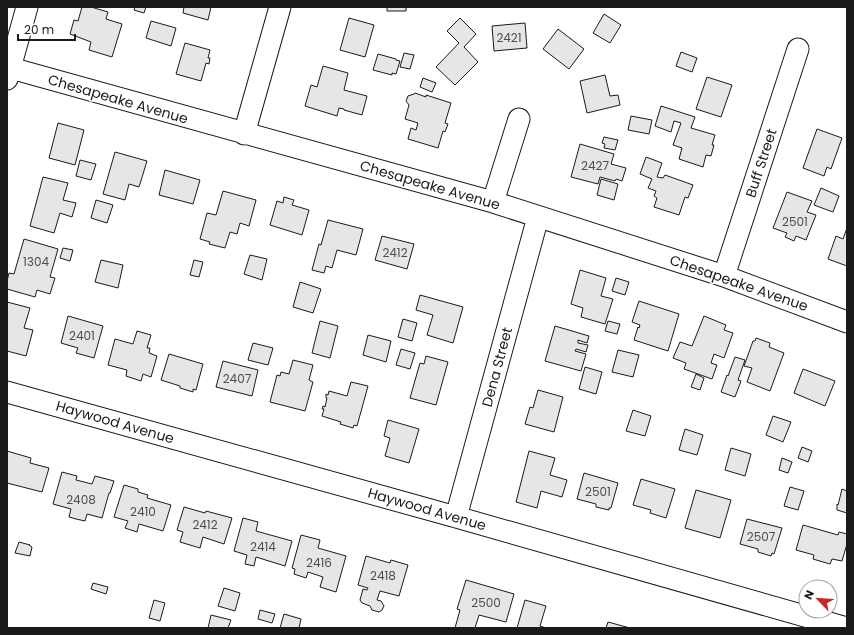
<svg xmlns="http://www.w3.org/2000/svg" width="854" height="635" font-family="Poppins,sans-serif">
	<rect width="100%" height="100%" fill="#fff"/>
	<path fill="#e6e6e6" stroke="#1a1a1a" d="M 82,7 L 91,7 L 108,12 L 106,19 L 122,24 L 112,57 L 89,50 L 91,42 L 70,34 L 74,20 L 78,21 Z
		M 135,7 L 146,7 L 144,13 L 134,10 Z
		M 184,7 L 211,7 L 208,20 L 183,13 Z
		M 387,7 L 406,7 L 406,11 L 387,11 Z
		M 604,14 L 621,25 L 610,43 L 593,33 Z
		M 349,18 L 374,25 L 365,57 L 340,50 Z
		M 460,18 L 476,34 L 464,47 L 478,62 L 455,85 L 436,67 L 459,43 L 447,31 Z
		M 151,21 L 176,28 L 171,46 L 146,38 Z
		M 525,23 L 527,48 L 494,51 L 492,26 Z
		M 558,29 L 584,49 L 569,69 L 543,49 Z
		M 185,43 L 210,50 L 208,58 L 210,58 L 209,64 L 206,63 L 201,81 L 176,74 Z
		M 681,52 L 697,58 L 692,72 L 676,66 Z
		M 404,53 L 414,55 L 410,69 L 400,67 Z
		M 378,54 L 396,59 L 396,60 L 400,61 L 396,74 L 392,73 L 392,75 L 373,70 Z
		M 323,66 L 348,73 L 344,90 L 367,96 L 362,115 L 344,110 L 344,109 L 339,108 L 337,116 L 305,106 L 311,85 L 317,87 Z
		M 605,75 L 610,96 L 618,95 L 620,105 L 587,113 L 580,81 Z
		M 707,77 L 732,85 L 721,117 L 696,109 Z
		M 423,78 L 436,83 L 432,92 L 420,87 Z
		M 415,93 L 426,97 L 426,95 L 451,103 L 445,123 L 448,124 L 445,132 L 443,131 L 438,148 L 408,139 L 411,128 L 416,130 L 418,123 L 405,119 L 409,105 L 406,101 L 408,96 L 414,94 Z
		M 661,106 L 695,117 L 691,128 L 715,135 L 712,145 L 714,145 L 711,156 L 706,155 L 703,167 L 679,159 L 682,148 L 673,145 L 681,123 L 674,121 L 671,132 L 655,126 Z
		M 631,116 L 652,120 L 649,134 L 628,130 Z
		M 58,123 L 84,130 L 75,165 L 49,158 Z
		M 817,129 L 842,138 L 831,169 L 827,167 L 824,176 L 803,168 Z
		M 604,137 L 618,140 L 615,150 L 604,148 L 605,144 L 602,143 Z
		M 580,144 L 614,154 L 611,164 L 626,168 L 622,181 L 616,179 L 615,181 L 600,177 L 598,184 L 571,177 Z
		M 115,152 L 147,161 L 139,187 L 129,184 L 125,200 L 103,194 Z
		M 646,157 L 662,163 L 657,177 L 663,178 L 665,175 L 693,185 L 688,198 L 685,197 L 679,215 L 654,207 L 657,198 L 654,196 L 656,191 L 648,188 L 652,179 L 640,174 Z
		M 80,160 L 96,164 L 91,180 L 76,176 Z
		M 165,170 L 200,180 L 193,204 L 159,195 Z
		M 43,177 L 68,183 L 63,200 L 76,203 L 72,217 L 60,213 L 54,233 L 30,226 Z
		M 601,179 L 618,184 L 614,200 L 597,195 Z
		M 821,188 L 839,196 L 833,212 L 814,205 Z
		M 223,191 L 256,200 L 249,226 L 240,223 L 237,234 L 230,232 L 225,248 L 209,244 L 210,242 L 200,239 L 207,213 L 216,215 Z
		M 787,192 L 812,201 L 807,212 L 816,215 L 806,240 L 796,236 L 794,241 L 785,237 L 787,233 L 773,228 Z
		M 284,197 L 294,200 L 292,205 L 309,210 L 302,235 L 270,225 L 277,201 L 283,203 Z
		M 96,200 L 113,205 L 107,223 L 91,218 Z
		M 328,220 L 363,229 L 356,255 L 337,250 L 332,268 L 326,266 L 324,273 L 312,270 L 319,244 L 321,245 Z
		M 847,228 L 847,266 L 828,259 L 836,236 L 843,239 Z
		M 382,236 L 414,244 L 407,269 L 375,260 Z
		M 24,239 L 58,249 L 50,277 L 55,278 L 50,294 L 37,290 L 35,297 L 7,289 L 7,281 L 9,273 L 14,274 Z
		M 63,248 L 73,250 L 70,261 L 60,258 Z
		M 250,255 L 267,259 L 262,280 L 244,274 Z
		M 101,260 L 123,265 L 118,288 L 95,282 Z
		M 194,260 L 203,262 L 199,277 L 190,275 Z
		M 580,270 L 606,278 L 601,296 L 613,299 L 605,324 L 581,317 L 583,308 L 571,304 Z
		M 616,278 L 629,282 L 625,295 L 612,291 Z
		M 300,282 L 321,289 L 313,313 L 293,307 Z
		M 420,295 L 463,307 L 453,343 L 427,335 L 433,315 L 416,310 Z
		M 639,301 L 679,314 L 668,351 L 634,340 L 638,327 L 639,328 L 640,325 L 632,322 Z
		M 7,302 L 30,308 L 24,328 L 33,330 L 26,356 L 7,351 Z
		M 68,316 L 103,326 L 94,358 L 76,353 L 78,348 L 61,343 Z
		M 704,316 L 726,325 L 724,330 L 733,333 L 724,358 L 714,354 L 711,363 L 717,365 L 712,379 L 684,369 L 686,363 L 673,358 L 680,342 L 692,346 Z
		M 403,319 L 417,323 L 412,341 L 398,337 Z
		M 320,321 L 338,326 L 330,358 L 312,353 Z
		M 608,321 L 620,324 L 617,334 L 605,331 Z
		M 555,326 L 589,336 L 587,343 L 578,340 L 578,343 L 588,345 L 586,352 L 576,349 L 575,351 L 586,354 L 581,371 L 545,361 Z
		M 137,331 L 151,335 L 147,348 L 150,348 L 149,353 L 157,356 L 151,377 L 143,374 L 141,381 L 126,376 L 127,370 L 108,365 L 115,339 L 133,344 Z
		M 368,335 L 391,341 L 386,362 L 363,355 Z
		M 756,338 L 770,343 L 769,347 L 784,353 L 770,391 L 747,382 L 752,368 L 744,366 L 753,341 L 755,341 Z
		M 253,343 L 273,348 L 268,365 L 248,360 Z
		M 401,349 L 415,353 L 410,369 L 396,365 Z
		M 618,350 L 639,355 L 633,377 L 612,372 Z
		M 169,354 L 203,364 L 196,390 L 193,389 L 193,392 L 180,388 L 180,386 L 161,380 Z
		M 426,356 L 448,362 L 436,405 L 410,398 L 420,363 L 424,364 Z
		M 735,357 L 745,360 L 738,380 L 741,381 L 735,397 L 721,392 L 727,375 L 728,376 Z
		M 293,360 L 313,365 L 309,380 L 313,382 L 305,411 L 270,402 L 277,375 L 280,376 L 281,372 L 289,374 Z
		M 223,361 L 258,370 L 252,396 L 216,387 Z
		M 585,367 L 602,372 L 596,394 L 579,389 Z
		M 803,369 L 835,381 L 825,406 L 794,393 Z
		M 696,374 L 704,378 L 700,390 L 691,387 Z
		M 351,382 L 368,386 L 357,426 L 354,425 L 353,428 L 340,424 L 341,422 L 322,416 L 324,409 L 322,409 L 323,406 L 325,407 L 327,398 L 326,398 L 326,394 L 328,395 L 329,391 L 347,396 Z
		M 538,390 L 563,397 L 554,432 L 525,424 L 530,407 L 533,408 Z
		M 633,410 L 651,416 L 645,436 L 626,431 Z
		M 773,416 L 791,422 L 783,442 L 766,435 Z
		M 388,420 L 419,429 L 409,463 L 385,456 L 390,438 L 384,436 Z
		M 685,429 L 703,435 L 697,455 L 679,450 Z
		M 802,447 L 812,451 L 808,462 L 798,458 Z
		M 731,448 L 751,454 L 745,476 L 725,470 Z
		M 7,451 L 31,458 L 30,463 L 49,468 L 42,492 L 7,483 Z
		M 529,451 L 555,458 L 550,475 L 567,480 L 562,497 L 541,491 L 537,508 L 516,502 Z
		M 782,458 L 792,462 L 788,473 L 779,470 Z
		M 62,472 L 77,476 L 76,480 L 92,484 L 95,476 L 114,481 L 110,493 L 109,493 L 102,518 L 87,514 L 85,521 L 76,519 L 69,517 L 71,509 L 53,504 Z
		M 584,473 L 618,483 L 611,508 L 609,508 L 609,510 L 596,507 L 596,504 L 577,499 Z
		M 641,479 L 675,489 L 666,518 L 650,513 L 651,510 L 633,505 Z
		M 124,485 L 138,489 L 138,492 L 148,495 L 147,498 L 171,505 L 163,531 L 139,524 L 137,532 L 125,528 L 128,521 L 114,517 Z
		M 790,487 L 804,491 L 798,510 L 784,506 Z
		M 842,489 L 847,491 L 847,513 L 837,510 L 837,504 L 838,505 Z
		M 696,490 L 731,500 L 720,538 L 685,528 Z
		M 184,507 L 205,513 L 206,511 L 232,518 L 224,544 L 203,537 L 200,548 L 180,542 L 183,532 L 177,530 Z
		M 243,518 L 258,522 L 256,531 L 292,541 L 285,566 L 256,557 L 254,566 L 245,564 L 247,555 L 234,551 Z
		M 747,519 L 782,528 L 774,554 L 772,553 L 771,556 L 758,552 L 758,549 L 740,544 Z
		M 803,525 L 838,535 L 839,532 L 847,534 L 847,544 L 842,561 L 832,559 L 830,564 L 813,559 L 814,555 L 796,550 Z
		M 301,535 L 320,540 L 318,548 L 346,556 L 336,592 L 320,587 L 323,577 L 308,572 L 306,578 L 294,574 L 295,569 L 292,568 Z
		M 19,542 L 30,545 L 29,545 L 32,547 L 30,556 L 15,553 Z
		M 366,556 L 390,563 L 391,560 L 408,565 L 399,596 L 380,591 L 377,600 L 381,601 L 384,606 L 382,610 L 379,612 L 372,610 L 370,606 L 362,603 L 360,600 L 363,589 L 367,590 L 368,588 L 358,585 Z
		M 466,580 L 514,594 L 506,622 L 479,615 L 475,628 L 455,628 L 460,610 L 457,609 Z
		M 93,583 L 108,587 L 106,594 L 91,589 Z
		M 224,588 L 240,593 L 235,611 L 218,606 Z
		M 154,600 L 165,603 L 160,621 L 149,618 Z
		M 525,600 L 546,606 L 540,626 L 546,628 L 517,628 Z
		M 260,610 L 275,614 L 272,623 L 258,619 Z
		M 284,614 L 301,619 L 299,628 L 280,628 Z
		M 211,615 L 231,620 L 228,628 L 208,628 Z
		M 608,622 L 630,628 L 606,628 Z"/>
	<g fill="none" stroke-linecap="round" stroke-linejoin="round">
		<defs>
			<path id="minor" d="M 7,67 L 493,202 L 724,276 L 847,322
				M 7,79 L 27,7
				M 244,134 L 280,7
				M 493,202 L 519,119
				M 724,276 L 798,49
				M 7,392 L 456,517 L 847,628
				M 456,517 L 538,217"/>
		</defs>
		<use href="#minor" stroke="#1a1a1a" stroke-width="23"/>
		<use href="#minor" stroke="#fff" stroke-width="21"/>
	</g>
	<g text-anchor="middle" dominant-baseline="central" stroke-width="3" stroke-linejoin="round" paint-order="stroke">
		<g font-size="12" fill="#4d4d4d">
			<text x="509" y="37">2421</text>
			<text x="595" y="165">2427</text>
			<text x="795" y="221">2501</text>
			<text x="395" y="252">2412</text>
			<text x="36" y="261">1304</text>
			<text x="82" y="335">2401</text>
			<text x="237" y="378">2407</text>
			<text x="598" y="491">2501</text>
			<text x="81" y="499">2408</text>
			<text x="143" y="511">2410</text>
			<text x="205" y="524">2412</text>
			<text x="761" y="536">2507</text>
			<text x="263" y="546">2414</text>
			<text x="319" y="562">2416</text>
			<text x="383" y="575">2418</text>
			<text x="486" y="602">2500</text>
		</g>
		<g font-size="14" fill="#1a1a1a" stroke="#fff">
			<text transform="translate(118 99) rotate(16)">Chesapeake Avenue</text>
			<text transform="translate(761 163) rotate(-72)">Buff Street</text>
			<text transform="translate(430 185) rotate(16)">Chesapeake Avenue</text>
			<text transform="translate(739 283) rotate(19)">Chesapeake Avenue</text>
			<text transform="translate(497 367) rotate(-75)">Dena Street</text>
			<text transform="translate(115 422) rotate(16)">Haywood Avenue</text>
			<text transform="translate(427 509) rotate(16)">Haywood Avenue</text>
		</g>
	</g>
	<rect width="854" height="635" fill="none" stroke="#1a1a1a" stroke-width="16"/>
	<g transform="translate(818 599) rotate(295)"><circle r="19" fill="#ffffff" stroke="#a3a3a3"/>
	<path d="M0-3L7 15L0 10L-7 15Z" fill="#c62828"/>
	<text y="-6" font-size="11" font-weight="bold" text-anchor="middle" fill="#1a1a1a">N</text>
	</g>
	<path d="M18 34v6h57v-6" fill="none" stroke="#1a1a1a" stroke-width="2"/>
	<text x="24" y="34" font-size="12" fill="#1a1a1a" stroke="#ffffff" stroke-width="3" paint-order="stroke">20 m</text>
</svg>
